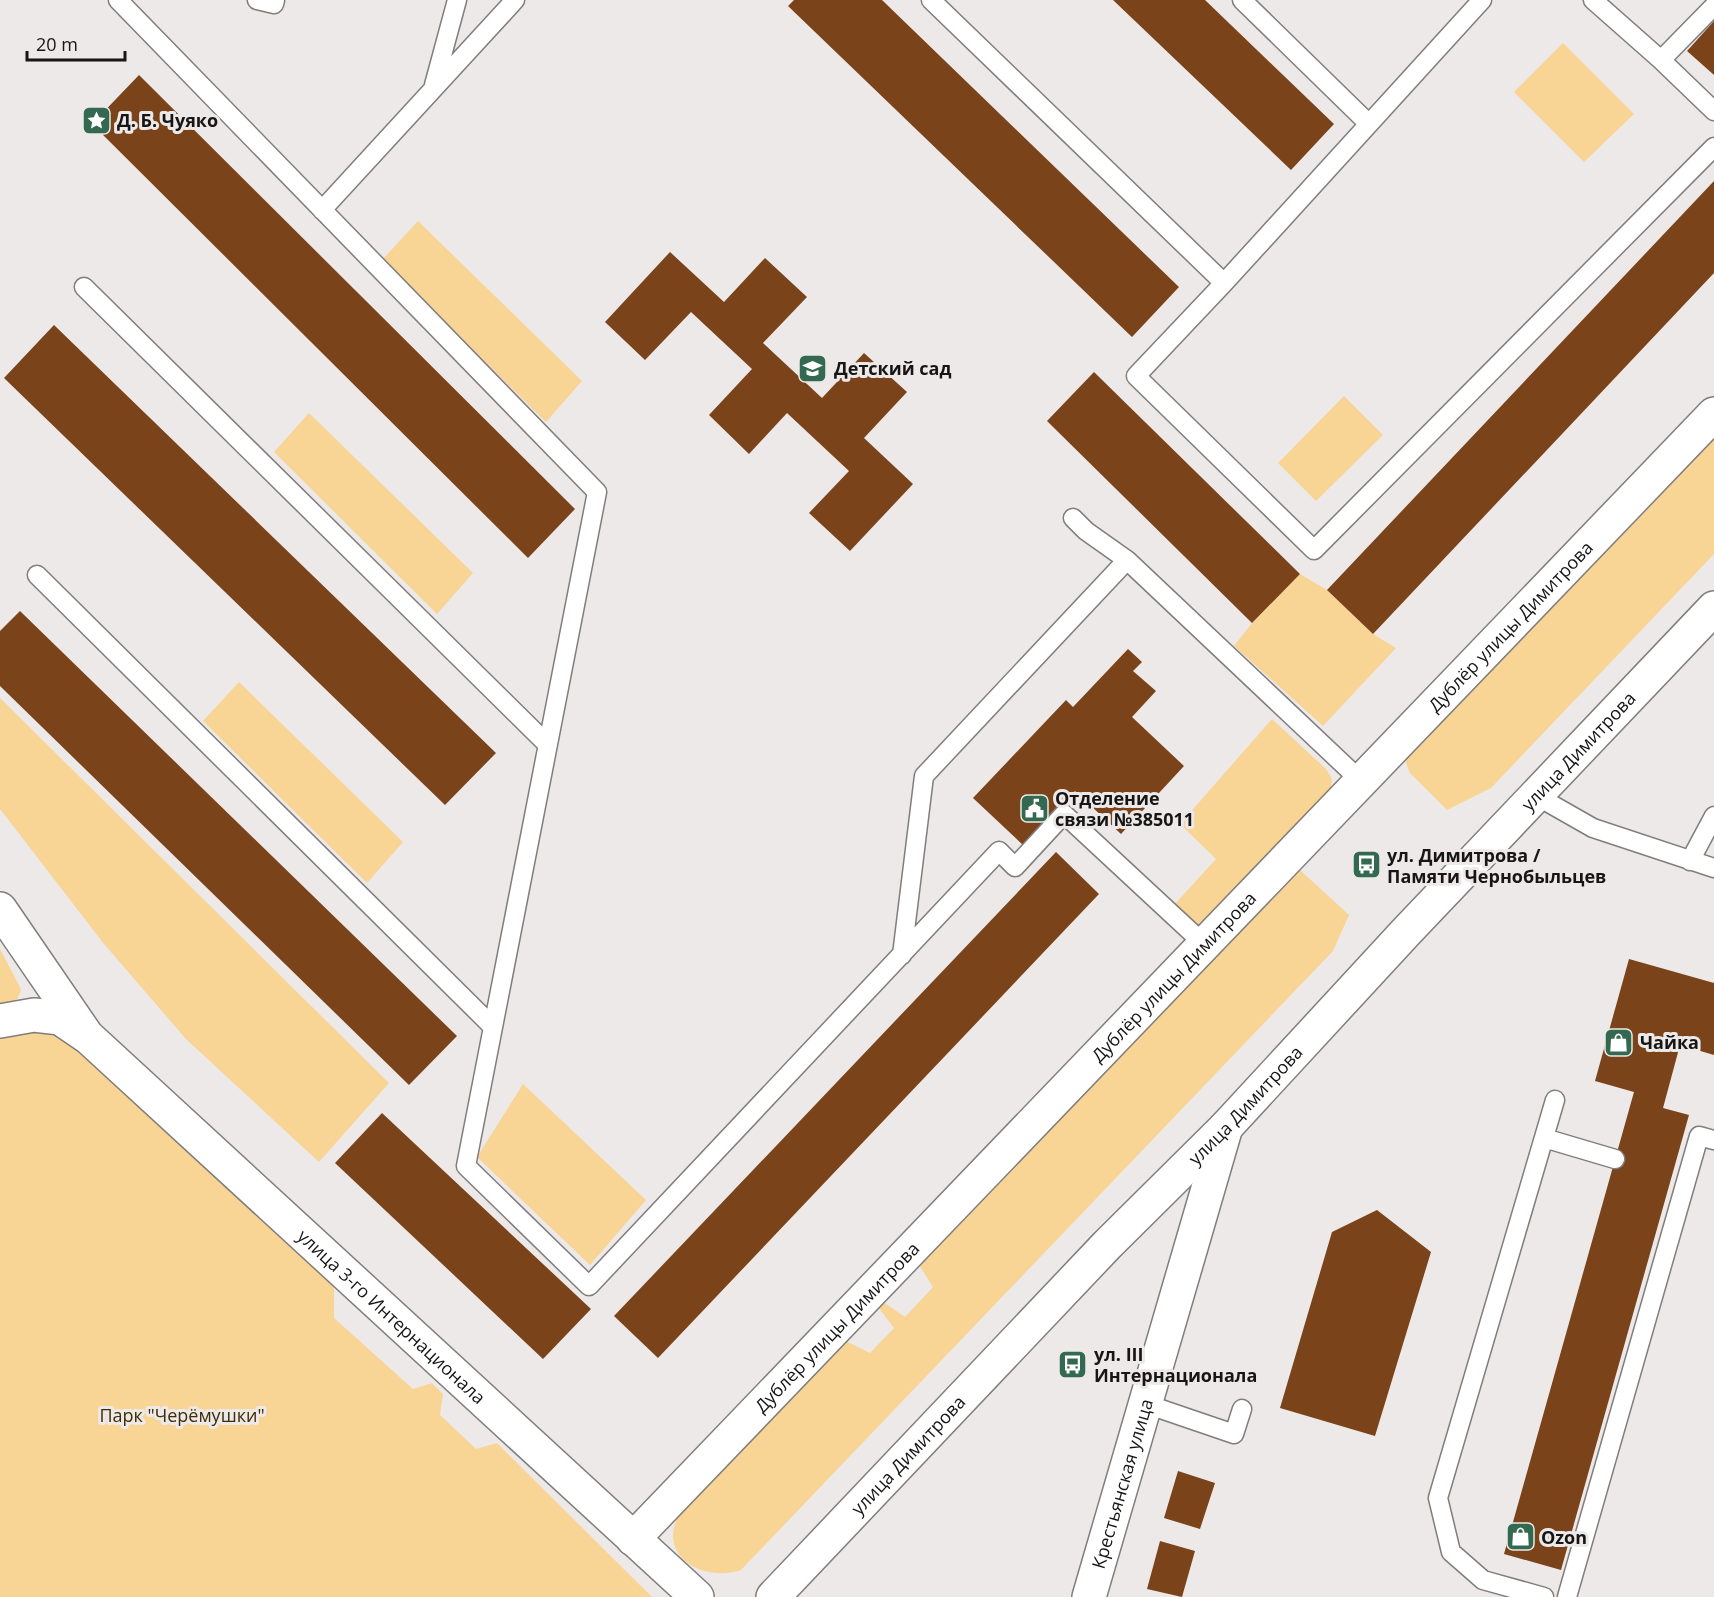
<svg xmlns="http://www.w3.org/2000/svg" width="1714" height="1597" font-family="'Open Sans',sans-serif">
	<rect width="100%" height="100%" fill="#ede9e8"/>
	<path fill="#f8d495" d="M 1563,43 L 1634,114 L 1584,162 L 1514,92 Z
		M 418,221 L 582,381 L 546,422 L 382,260 Z
		M 1344,396 L 1383,435 L 1316,501 L 1278,463 Z
		M 309,413 L 473,573 L 437,614 L 274,452 Z
		M 1714,434 L 1714,554 L 1491,788 L 1447,810 L 1410,773 L 1404,758 Z
		M 1300,574 L 1327,590 L 1373,634 L 1396,648 L 1323,726 L 1234,646 L 1252,623 Z
		M 239,682 L 403,842 L 367,883 L 203,721 Z
		M 0,698 L 389,1083 L 319,1162 L 186,1039 L 104,944 L 0,809 Z
		M 1272,719 L 1326,769 L 1332,779 L 1330,793 L 1201,928 L 1174,905 L 1216,859 L 1180,824 Z
		M 1300,870 L 1349,915 L 1333,951 L 741,1570 C 703,1583 655,1556 680,1513 L 846,1341 L 870,1353 L 894,1328 L 878,1307 L 883,1302 L 905,1317 L 933,1287 L 919,1265 Z
		M 0,949 L 21,989 C 18,1002 12,1005 0,1010 Z
		M 21,1028 L 51,1033 L 70,1042 L 334,1284 L 334,1318 L 413,1389 L 432,1383 L 443,1394 L 440,1415 L 476,1449 L 497,1443 L 652,1597 L 0,1597 L 0,1031 Z
		M 523,1084 L 646,1200 L 590,1265 L 477,1157 Z"/>
	<path fill="#7a4319" d="M 794,0 L 882,0 L 1179,287 L 1132,337 L 788,6 Z
		M 1113,0 L 1205,0 L 1334,124 L 1291,170 Z
		M 1714,21 L 1714,75 L 1687,51 Z
		M 139,75 L 575,509 L 528,558 L 92,124 Z
		M 1714,181 L 1714,273 L 1373,634 L 1327,590 Z
		M 670,252 L 724,302 L 765,258 L 807,297 L 763,343 L 822,398 L 864,353 L 907,392 L 864,438 L 913,484 L 850,551 L 809,513 L 849,471 L 787,413 L 749,454 L 709,415 L 752,369 L 691,312 L 645,360 L 605,322 Z
		M 54,325 L 496,753 L 445,805 L 4,378 Z
		M 1094,372 L 1300,574 L 1252,623 L 1047,421 Z
		M 20,611 L 457,1036 L 409,1085 L 0,686 L 0,631 Z
		M 1128,649 L 1142,662 L 1133,671 L 1156,691 L 1132,717 L 1184,766 L 1121,834 L 1075,791 L 1023,845 L 973,798 L 1066,700 L 1073,707 Z
		M 1056,852 L 1099,894 L 658,1358 L 614,1316 Z
		M 1629,959 L 1714,983 L 1714,1055 L 1680,1045 L 1663,1108 L 1689,1115 L 1561,1570 L 1504,1554 L 1634,1092 L 1595,1081 Z
		M 382,1113 L 591,1309 L 543,1359 L 335,1163 Z
		M 1377,1210 L 1431,1252 L 1375,1436 L 1280,1408 L 1332,1232 Z
		M 1178,1471 L 1215,1483 L 1200,1529 L 1164,1518 Z
		M 1160,1541 L 1195,1551 L 1182,1597 L 1147,1589 Z"/>
	<g fill="none" stroke-linecap="round" stroke-linejoin="round">
		<defs>
			<path id="service" d="M 118,0 L 597,492 L 466,1166 L 589,1286 L 999,851 L 1015,867 L 1064,814 L 1204,944
				M 257,0 L 274,4 L 275,0
				M 931,0 L 1224,283
				M 1242,0 L 1369,124
				M 1482,0 L 1224,283 L 1136,376 L 1314,550 L 1714,147
				M 1593,0 L 1661,60
				M 1714,6 L 1661,60 L 1714,111
				M 434,85 L 457,0
				M 322,210 L 515,0
				M 84,287 L 548,745
				M 1073,518 L 1086,531 L 1127,560
				M 37,575 L 493,1027
				M 1535,795 L 1593,828 L 1714,868
				M 1690,861 L 1714,816
				M 902,955 L 924,776 L 1127,560 L 1361,781
				M 1544,1138 L 1615,1159
				M 1146,1404 L 1234,1434 L 1242,1409
				M 1544,1597 L 1483,1580 L 1451,1552 L 1438,1498 L 1555,1100
				M 1567,1597 L 1699,1136 L 1714,1140"/>
			<g id="minor">
				<path id="s1" d="M 0,909 L 87,1036 L 697,1597"/>
				<path d="M 0,1021 L 34,1015 L 60,1018 L 85,1035"/>
				<path id="s2" d="M 633,1539 L 1714,414"/>
			</g>
			<g id="tertiary">
				<path id="s3" d="M 1089,1597 L 1226,1127"/>
			</g>
			<g id="secondary">
				<path id="s4" d="M 773,1597 L 1107,1245 L 1226,1127 L 1406,932 L 1714,608"/>
			</g>
		</defs>
		<use href="#service" stroke="#817d7d" stroke-width="21"/>
		<use href="#minor" stroke="#817d7d" stroke-width="36"/>
		<use href="#tertiary" stroke="#817d7d" stroke-width="36"/>
		<use href="#secondary" stroke="#817d7d" stroke-width="36"/>
		<use href="#service" stroke="#fff" stroke-width="18"/>
		<use href="#minor" stroke="#fff" stroke-width="33"/>
		<use href="#tertiary" stroke="#fff" stroke-width="33"/>
		<use href="#secondary" stroke="#fff" stroke-width="33"/>
	</g>
	<defs>
		<symbol id="sight-square" viewBox="-11 -11 22 22"><rect x="-9" y="-9" width="18" height="18" rx="4" fill="#336950" stroke="#ede9e8"/><path d="M0-6L1.8-2.2L6-1.7L2.9 1.2L3.7 5.4L0 3.3L-3.7 5.4L-2.9 1.2L-6-1.7L-1.8-2.2Z" fill="#fff"/></symbol>
		<symbol id="school-square" viewBox="-11 -11 22 22"><rect x="-9" y="-9" width="18" height="18" rx="4" fill="#336950" stroke="#ede9e8"/><path d="M0-5L7-2L0 1L-7-2ZM-4 1L0 2.5L4 1V4Q0 6-4 4Z" fill="#fff"/></symbol>
		<symbol id="civic-square" viewBox="-11 -11 22 22"><rect x="-9" y="-9" width="18" height="18" rx="4" fill="#336950" stroke="#ede9e8"/><path d="M-.6-6.5H3V-4.5H.6V-3L4-1V1h2V6H-6V1h2V-1L-.6-3ZM-1.2 2.5V6h2.4V2.5Z" fill="#fff"/></symbol>
		<symbol id="bus-square" viewBox="-11 -11 22 22"><rect x="-9" y="-9" width="18" height="18" rx="4" fill="#336950" stroke="#ede9e8"/><path d="M-5-6H5V4H4V6H2V4H-2V6H-4V4H-5ZM-3.5-4V0h7V-4ZM-3.5 1.2v1.5H-2V1.2ZM2 1.2v1.5H3.5V1.2Z" fill="#fff"/></symbol>
		<symbol id="shop-square" viewBox="-11 -11 22 22"><rect x="-9" y="-9" width="18" height="18" rx="4" fill="#336950" stroke="#ede9e8"/><path d="M-5-2.5h2.3a2.7 3.5 0 0 1 5.4 0H5L5.5 6h-11ZM-1.5-2.5h3a1.5 2.3 0 0 0-3 0Z" fill="#fff"/></symbol>
	</defs>
	<g fill-rule="evenodd">
		<use href="#sight-square" x="80" y="104" width="33" height="33"/>
		<use href="#school-square" x="796" y="352" width="33" height="33"/>
		<use href="#civic-square" x="1018" y="792" width="33" height="33"/>
		<use href="#bus-square" x="1350" y="848" width="33" height="33"/>
		<use href="#shop-square" x="1602" y="1026" width="33" height="33"/>
		<use href="#bus-square" x="1056" y="1348" width="33" height="33"/>
		<use href="#shop-square" x="1504" y="1520" width="33" height="33"/>
	</g>
	<g text-anchor="middle" dominant-baseline="central" stroke-width="6" stroke-linejoin="round" paint-order="stroke">
		<g font-size="18" font-weight="bold" fill="#171616" stroke="#ede9e8" text-anchor="start">
			<text x="117" y="120">Д. Б. Чуяко</text>
			<text x="834" y="368">Детский сад</text>
			<text x="1055" y="798">Отделение<tspan x="1055" dy="21">связи №385011</tspan></text>
			<text x="1387" y="855">ул. Димитрова /<tspan x="1387" dy="21">Памяти Чернобыльцев</tspan></text>
			<text x="1640" y="1042">Чайка</text>
			<text x="1094" y="1354">ул. III<tspan x="1094" dy="21">Интернационала</tspan></text>
			<text x="1541" y="1537">Ozon</text>
		</g>
		<g font-size="18" fill="#171616" stroke="#ede9e8">
			<text stroke="none"><textPath href="#s2" startOffset="1266">Дублёр улицы Димитрова</textPath></text>
			<text stroke="none"><textPath href="#s4" startOffset="1168">улица Димитрова</textPath></text>
			<text stroke="none"><textPath href="#s2" startOffset="780">Дублёр улицы Димитрова</textPath></text>
			<text stroke="none"><textPath href="#s4" startOffset="682">улица Димитрова</textPath></text>
			<text stroke="none"><textPath href="#s1" startOffset="568">улица 3-го Интернационала</textPath></text>
			<text stroke="none"><textPath href="#s2" startOffset="294">Дублёр улицы Димитрова</textPath></text>
			<text stroke="none"><textPath href="#s4" startOffset="196">улица Димитрова</textPath></text>
			<text stroke="none"><textPath href="#s3" startOffset="118">Крестьянская улица</textPath></text>
		</g>
		<g font-size="18" fill="#3e2c05" stroke="#ede9e8">
			<text x="182" y="1415">Парк "Черёмушки"</text>
		</g>
	</g>
	<path d="M27 51v9h98v-9" fill="none" stroke="#171616" stroke-width="3"/>
	<text x="36" y="51" font-size="18" fill="#171616" stroke="#ede9e8" stroke-width="4.5" paint-order="stroke">20 m</text>
</svg>
